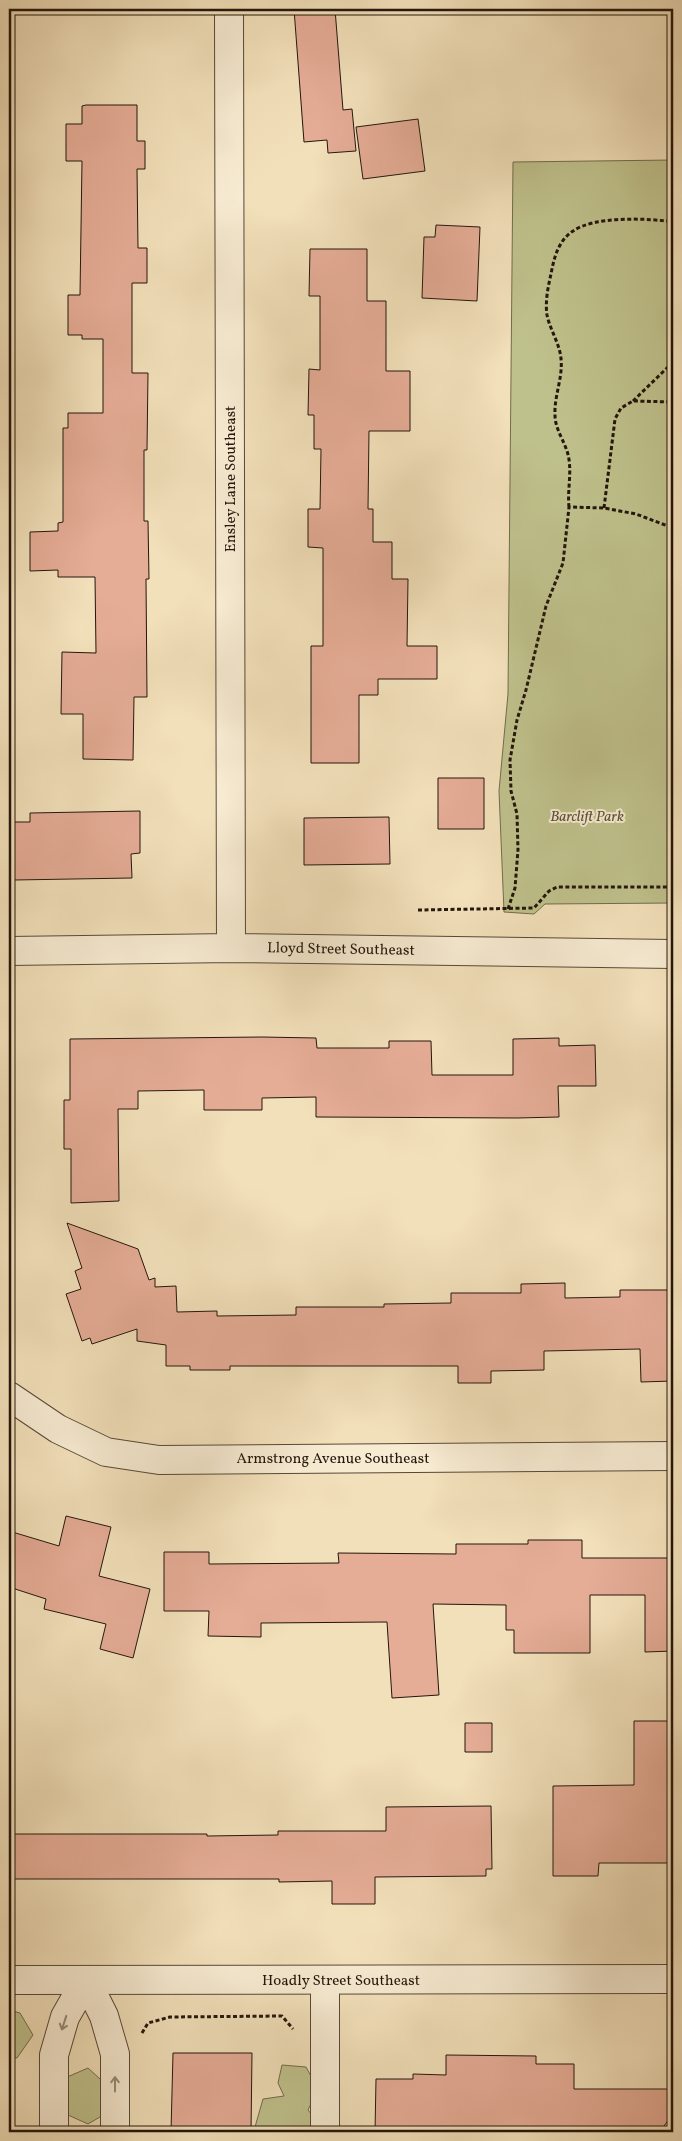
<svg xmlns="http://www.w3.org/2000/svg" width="682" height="2141" font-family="Vollkorn,serif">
	<rect width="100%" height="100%" fill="#f2e0ba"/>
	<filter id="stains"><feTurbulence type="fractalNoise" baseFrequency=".004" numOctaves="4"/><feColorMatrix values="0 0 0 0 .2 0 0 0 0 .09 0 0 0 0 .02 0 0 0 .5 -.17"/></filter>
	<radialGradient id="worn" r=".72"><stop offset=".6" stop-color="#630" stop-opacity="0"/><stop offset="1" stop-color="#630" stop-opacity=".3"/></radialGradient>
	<path fill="#bfc18c" stroke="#726c4c" d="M 673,160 L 673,903 L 545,904 L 534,914 L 504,912 L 499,791 L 508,694 L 513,162 Z
		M 9,2010 L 20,2013 L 33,2035 L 17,2058 L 9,2057 Z
		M 282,2065 L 306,2067 L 318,2089 L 308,2110 L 318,2122 L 319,2132 L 256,2132 L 255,2127 L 263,2099 L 284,2096 L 278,2083 Z
		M 88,2068 L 110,2088 L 112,2110 L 88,2124 L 59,2111 L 58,2081 Z"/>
	<path fill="#e5ac96" stroke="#24160c" d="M 294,9 L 335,9 L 343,110 L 352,109 L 356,151 L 328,153 L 327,140 L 304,142 Z
		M 86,105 L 137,105 L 137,141 L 145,141 L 145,169 L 137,169 L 138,248 L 147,248 L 147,283 L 132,283 L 132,373 L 148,373 L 147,450 L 144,450 L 144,521 L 148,521 L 149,579 L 146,579 L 147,697 L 134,697 L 133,760 L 83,759 L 83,714 L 61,714 L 62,652 L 96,653 L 95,577 L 58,577 L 58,570 L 30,571 L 30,532 L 58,531 L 58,523 L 63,522 L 63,428 L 68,428 L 68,413 L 103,413 L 103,339 L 82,339 L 82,335 L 68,335 L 68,295 L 80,295 L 82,161 L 66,161 L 66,124 L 82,124 L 82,106 Z
		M 418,119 L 425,171 L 363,179 L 356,127 Z
		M 436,225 L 480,227 L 477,301 L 422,298 L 424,237 L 435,237 Z
		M 310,249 L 367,249 L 367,301 L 386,301 L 386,371 L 410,371 L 410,431 L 369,431 L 368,509 L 373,509 L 373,542 L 392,542 L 392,579 L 408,579 L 407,646 L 437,646 L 437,679 L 378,679 L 378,695 L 359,695 L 359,763 L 311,763 L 311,646 L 323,646 L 323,548 L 308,547 L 308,509 L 320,509 L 321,449 L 314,449 L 314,415 L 308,415 L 309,369 L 320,370 L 320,296 L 309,296 Z
		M 438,778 L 484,778 L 484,829 L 438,829 Z
		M 140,811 L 140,853 L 131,854 L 132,878 L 14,880 L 13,822 L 30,822 L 30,813 Z
		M 389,817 L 390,864 L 304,865 L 304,818 Z
		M 262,1037 L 316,1038 L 317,1048 L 389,1048 L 389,1041 L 431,1041 L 432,1075 L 513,1075 L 513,1039 L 559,1038 L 559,1046 L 595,1045 L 596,1086 L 558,1086 L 559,1117 L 517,1118 L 316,1117 L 316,1097 L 262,1098 L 262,1110 L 204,1110 L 204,1090 L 138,1091 L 138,1109 L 118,1109 L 119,1201 L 71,1203 L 71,1149 L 64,1149 L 64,1100 L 70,1100 L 70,1039 Z
		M 67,1223 L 138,1249 L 149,1280 L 155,1278 L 155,1287 L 176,1286 L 177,1312 L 217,1311 L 217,1316 L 296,1315 L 296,1307 L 384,1307 L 384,1304 L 451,1303 L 451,1293 L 521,1293 L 521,1284 L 565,1283 L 565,1298 L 620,1297 L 620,1290 L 673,1290 L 673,1381 L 641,1382 L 640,1349 L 544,1351 L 544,1370 L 491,1371 L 491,1383 L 458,1383 L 458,1366 L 230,1366 L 230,1370 L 190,1370 L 190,1366 L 166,1366 L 166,1345 L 137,1341 L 137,1329 L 92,1344 L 90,1338 L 82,1341 L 66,1294 L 81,1289 L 75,1271 L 82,1268 Z
		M 66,1516 L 111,1527 L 99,1576 L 150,1589 L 133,1658 L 100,1649 L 106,1624 L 44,1609 L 46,1599 L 9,1587 L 9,1531 L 59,1546 Z
		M 528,1540 L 582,1540 L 582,1558 L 673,1558 L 673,1651 L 645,1652 L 645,1595 L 590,1595 L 590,1653 L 514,1653 L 514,1630 L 506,1630 L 506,1605 L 433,1604 L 439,1695 L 392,1698 L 387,1622 L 261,1623 L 261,1637 L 208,1636 L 209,1611 L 164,1611 L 164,1552 L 209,1552 L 209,1564 L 339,1563 L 338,1553 L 456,1554 L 456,1544 L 528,1544 Z
		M 634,1721 L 673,1721 L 673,1863 L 599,1863 L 598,1876 L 553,1876 L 553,1786 L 634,1785 Z
		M 465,1723 L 492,1723 L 492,1752 L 465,1752 Z
		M 491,1806 L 492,1869 L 486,1869 L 486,1876 L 375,1877 L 375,1904 L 332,1904 L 332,1881 L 279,1882 L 279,1879 L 9,1879 L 9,1834 L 207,1834 L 207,1836 L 278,1835 L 278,1831 L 386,1831 L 386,1807 Z
		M 173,2053 L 252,2053 L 251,2132 L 171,2132 Z
		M 446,2055 L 536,2056 L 536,2064 L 574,2064 L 574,2089 L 673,2089 L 673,2113 L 660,2132 L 375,2132 L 376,2079 L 413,2079 L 413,2074 L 446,2075 Z"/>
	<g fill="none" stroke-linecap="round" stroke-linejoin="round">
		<defs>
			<path id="minor" d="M 229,9 L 231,948
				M 9,951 L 231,948 L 673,954
				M 9,1396 L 58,1429 L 106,1452 L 159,1460 L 673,1456
				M 86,1980 L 104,2016 L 115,2054 L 115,2132
				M 325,1981 L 325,2132
				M 54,2132 L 54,2055 L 65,2017 L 86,1980"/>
			<path id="tertiary" d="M 9,1980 L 673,1979"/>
		</defs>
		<use href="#minor" stroke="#584838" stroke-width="30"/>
		<use href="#tertiary" stroke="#584838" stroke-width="30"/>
		<path stroke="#24160c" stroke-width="3" stroke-dasharray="4 2.5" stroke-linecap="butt" d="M 633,401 L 669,366 L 673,354
			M 569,507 C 567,489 573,469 567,451 C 563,439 555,428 555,415 C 554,396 563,378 561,359 C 560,344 550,330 547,315 C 545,302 548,287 551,274 C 554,258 558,241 573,231 C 594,216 648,218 673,222
			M 604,508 L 615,419 L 621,408 L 633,401 L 673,402
			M 508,909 L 515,888 L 518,850 L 517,814 L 511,791 L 510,760 L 517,720 L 526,690 L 546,606 L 563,563 L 569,507 L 604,508 L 636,514 L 673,528
			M 418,910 L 534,908 L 549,891 L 557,887 L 673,887
			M 142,2033 L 148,2023 L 170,2017 L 282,2016 L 293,2029"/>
		<use href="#minor" stroke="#f7ebd2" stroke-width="28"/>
		<use href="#tertiary" stroke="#f7ebd2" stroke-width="28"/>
	</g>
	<defs><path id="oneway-shaft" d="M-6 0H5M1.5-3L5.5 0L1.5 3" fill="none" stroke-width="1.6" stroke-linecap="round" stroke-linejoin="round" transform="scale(1.25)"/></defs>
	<g stroke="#988b79">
		<use href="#oneway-shaft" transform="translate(64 2023) rotate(108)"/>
		<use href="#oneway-shaft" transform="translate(115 2084) rotate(-90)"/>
	</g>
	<g text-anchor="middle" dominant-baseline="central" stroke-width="4" stroke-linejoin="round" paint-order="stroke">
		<g font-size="15" fill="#24160c" stroke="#f7ebd2">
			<text transform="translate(231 479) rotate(-90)">Ensley Lane Southeast</text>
			<text transform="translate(341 950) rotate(1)">Lloyd Street Southeast</text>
			<text x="333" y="1459">Armstrong Avenue Southeast</text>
			<text x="341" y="1981">Hoadly Street Southeast</text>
		</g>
		<g font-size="15" font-style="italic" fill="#5a5239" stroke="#f7ebd2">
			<text x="587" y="817">Barclift Park</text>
		</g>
	</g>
	<rect width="682" height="2141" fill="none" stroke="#f2e0ba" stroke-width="30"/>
	<rect x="10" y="10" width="662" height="2121" fill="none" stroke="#24160c" stroke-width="2.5"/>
	<rect x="15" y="15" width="652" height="2111" fill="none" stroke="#24160c"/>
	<rect width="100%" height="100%" filter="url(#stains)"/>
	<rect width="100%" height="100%" fill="url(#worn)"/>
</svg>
